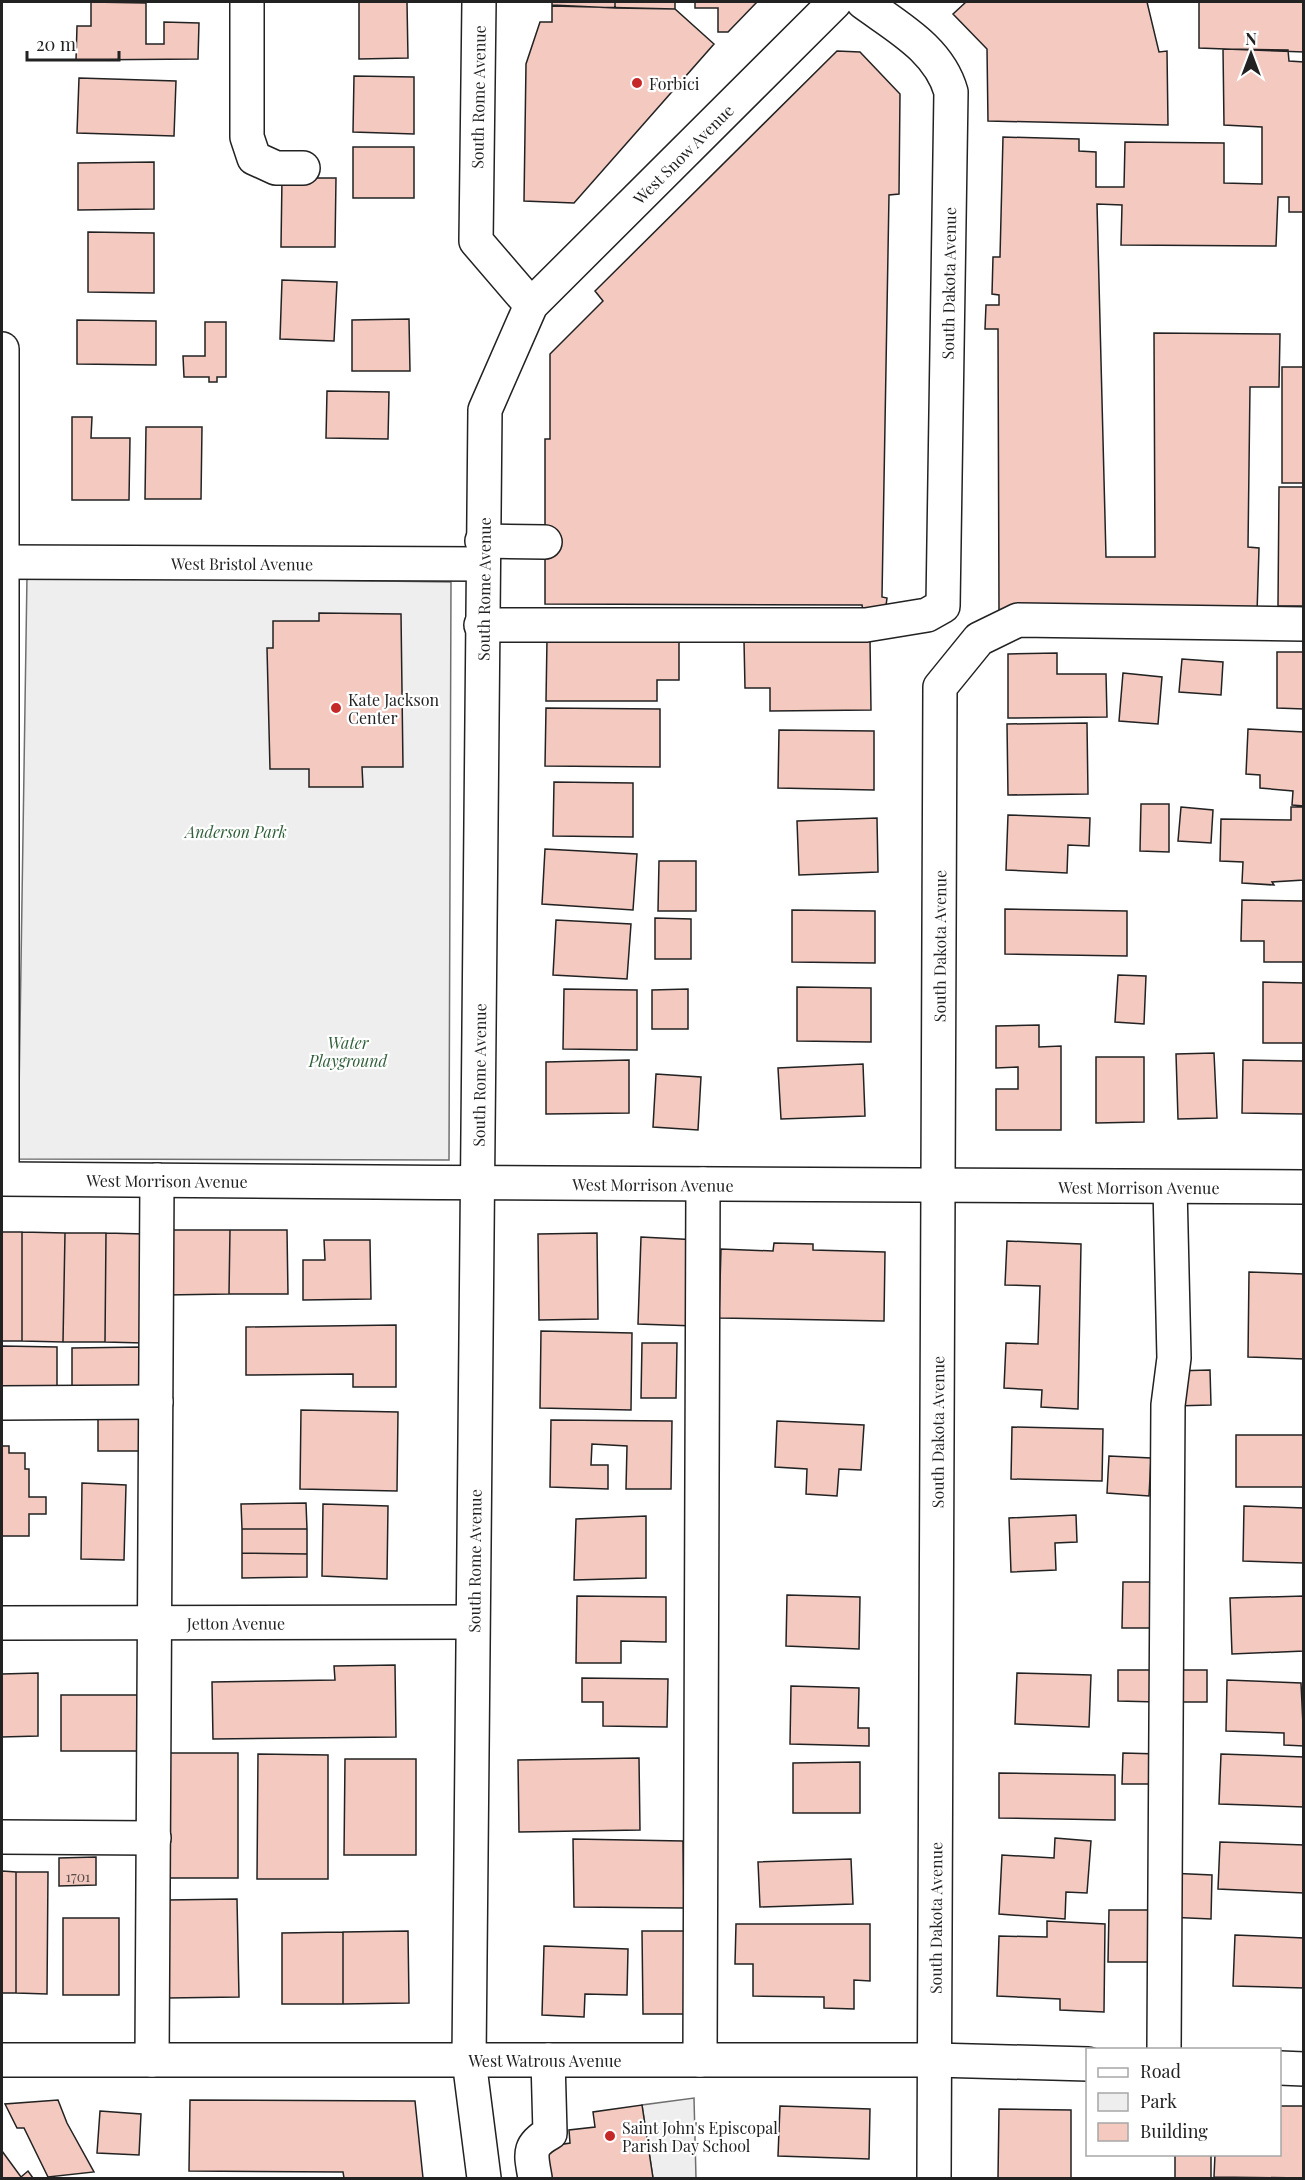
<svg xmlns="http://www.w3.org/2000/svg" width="1305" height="2180" font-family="'Playfair Display',serif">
	<rect width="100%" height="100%" fill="#fff"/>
	<path fill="#eee" stroke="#6f6f6f" stroke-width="1.5" d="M 27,576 L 451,582 L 449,1160 L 18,1159 Z
		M 694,2098 L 696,2178 L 653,2178 L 642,2105 Z"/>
	<path fill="#f3c9c0" stroke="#222" stroke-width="1.5" d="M 91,2 L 146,3 L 146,44 L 164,44 L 164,22 L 199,23 L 198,59 L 76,60 L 77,26 L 91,26 Z
		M 359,2 L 407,2 L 408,58 L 359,59 Z
		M 552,2 L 615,2 L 615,8 L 552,5 Z
		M 615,2 L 675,2 L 675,9 L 615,8 Z
		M 695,2 L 757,2 L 728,32 L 718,32 L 718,8 L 695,8 Z
		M 966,2 L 1147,2 L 1159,52 L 1167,51 L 1168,125 L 988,121 L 987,49 L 953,14 Z
		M 1199,2 L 1304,2 L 1304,52 L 1199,48 Z
		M 552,6 L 675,9 L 714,44 L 574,203 L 524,201 L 526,64 L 540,22 L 552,22 Z
		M 1223,49 L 1288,50 L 1289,61 L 1304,62 L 1304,212 L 1289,212 L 1289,197 L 1278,197 L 1276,246 L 1121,245 L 1122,205 L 1097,204 L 1106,557 L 1155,557 L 1154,333 L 1280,334 L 1279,387 L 1250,387 L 1248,547 L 1259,548 L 1257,613 L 999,611 L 998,329 L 985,329 L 986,305 L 999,305 L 999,295 L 992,294 L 993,257 L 1000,257 L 1003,137 L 1079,139 L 1079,151 L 1096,152 L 1096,187 L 1124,187 L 1125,142 L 1224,143 L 1224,183 L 1262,184 L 1262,127 L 1224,125 Z
		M 837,51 L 860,52 L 900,94 L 899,194 L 889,195 L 882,597 L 887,598 L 885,613 L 863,612 L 862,605 L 545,604 L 545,439 L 550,439 L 550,354 L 603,301 L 595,291 Z
		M 354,76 L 414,77 L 414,134 L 353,132 Z
		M 79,78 L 176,81 L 174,136 L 77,133 Z
		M 353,147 L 414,147 L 414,198 L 353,198 Z
		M 154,162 L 154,209 L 78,210 L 78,163 Z
		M 282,178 L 336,178 L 335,247 L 281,247 Z
		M 88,232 L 154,233 L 154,293 L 88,292 Z
		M 282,280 L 337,282 L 334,341 L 280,339 Z
		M 409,319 L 410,371 L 352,371 L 352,320 Z
		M 77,320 L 156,321 L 156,365 L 77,364 Z
		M 205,322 L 226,322 L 226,377 L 217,377 L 217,382 L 209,382 L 209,377 L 184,377 L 183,356 L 205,356 Z
		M 1282,367 L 1304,367 L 1304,483 L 1282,483 Z
		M 327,391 L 389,392 L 388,439 L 326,438 Z
		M 72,417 L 92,417 L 91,438 L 130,438 L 129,500 L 72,500 Z
		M 146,427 L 202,427 L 201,499 L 145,499 Z
		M 1279,487 L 1304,487 L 1304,606 L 1278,606 Z
		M 319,613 L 401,614 L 403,767 L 362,767 L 363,787 L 309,787 L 309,769 L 270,769 L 267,648 L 273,648 L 273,621 L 319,621 Z
		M 547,639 L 679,639 L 679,680 L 657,680 L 657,701 L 546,701 Z
		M 870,639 L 871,710 L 770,711 L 770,688 L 745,688 L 744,641 Z
		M 1277,652 L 1304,652 L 1304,709 L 1277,708 Z
		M 1057,653 L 1057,674 L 1106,674 L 1107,717 L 1008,718 L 1008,654 Z
		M 1182,659 L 1223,662 L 1221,695 L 1179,692 Z
		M 1123,673 L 1162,677 L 1158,724 L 1119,721 Z
		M 546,708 L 660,709 L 660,767 L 545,766 Z
		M 1087,723 L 1088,794 L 1008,795 L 1007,724 Z
		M 1248,729 L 1304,732 L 1304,806 L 1292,805 L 1293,791 L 1260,788 L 1260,775 L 1246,774 Z
		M 779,730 L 874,731 L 874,790 L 778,788 Z
		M 554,782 L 633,783 L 633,837 L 553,836 Z
		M 1141,804 L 1169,804 L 1169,852 L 1140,851 Z
		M 1181,807 L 1213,810 L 1211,843 L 1178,841 Z
		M 1291,807 L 1304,807 L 1304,880 L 1272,882 L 1274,885 L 1242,883 L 1243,862 L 1220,861 L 1221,819 L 1291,820 Z
		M 1008,815 L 1090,818 L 1089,846 L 1068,845 L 1067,873 L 1006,870 Z
		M 877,818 L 878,872 L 799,875 L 797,821 Z
		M 545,849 L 637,854 L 633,910 L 542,904 Z
		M 659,861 L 696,861 L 696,911 L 658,911 Z
		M 1242,900 L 1304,901 L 1304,962 L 1264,962 L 1264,941 L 1241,941 Z
		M 1005,909 L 1127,911 L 1127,956 L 1005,954 Z
		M 792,910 L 875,911 L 875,963 L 792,962 Z
		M 655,918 L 691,919 L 691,959 L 655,959 Z
		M 556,920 L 631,924 L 627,979 L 553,975 Z
		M 1118,975 L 1146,976 L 1144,1024 L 1115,1022 Z
		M 1263,982 L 1304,983 L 1304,1043 L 1263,1043 Z
		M 797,987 L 871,988 L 871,1042 L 797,1041 Z
		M 564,989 L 637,990 L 637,1050 L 563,1049 Z
		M 688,989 L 688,1029 L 652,1029 L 652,990 Z
		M 1039,1025 L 1039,1047 L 1061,1046 L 1061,1130 L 996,1130 L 996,1089 L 1018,1089 L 1018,1067 L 996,1068 L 996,1026 Z
		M 1214,1053 L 1217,1118 L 1178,1119 L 1176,1054 Z
		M 1096,1057 L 1144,1057 L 1144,1122 L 1096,1123 Z
		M 629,1060 L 629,1113 L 546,1114 L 546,1062 Z
		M 1243,1060 L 1304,1061 L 1304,1114 L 1242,1113 Z
		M 863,1064 L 865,1116 L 781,1119 L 778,1068 Z
		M 656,1074 L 701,1077 L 698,1130 L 653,1127 Z
		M 165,1230 L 230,1230 L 229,1294 L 165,1295 Z
		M 230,1230 L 287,1230 L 288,1294 L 229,1294 Z
		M 2,1232 L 22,1232 L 22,1341 L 2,1341 Z
		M 22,1232 L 65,1233 L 63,1342 L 22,1341 Z
		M 65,1233 L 106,1233 L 105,1342 L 63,1342 Z
		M 106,1233 L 144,1234 L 143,1343 L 105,1342 Z
		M 597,1233 L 598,1319 L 539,1320 L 538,1234 Z
		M 641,1237 L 699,1240 L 695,1326 L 638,1324 Z
		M 324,1240 L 370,1240 L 371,1299 L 303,1300 L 303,1260 L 325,1260 Z
		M 1007,1241 L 1081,1244 L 1078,1409 L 1041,1407 L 1042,1390 L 1004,1388 L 1006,1343 L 1038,1344 L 1040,1286 L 1005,1285 Z
		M 774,1243 L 813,1244 L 813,1250 L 885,1252 L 884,1321 L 719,1318 L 721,1249 L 773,1251 Z
		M 1249,1272 L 1304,1274 L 1304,1359 L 1248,1357 Z
		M 396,1325 L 396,1387 L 353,1387 L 353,1374 L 246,1375 L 246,1327 Z
		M 541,1331 L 632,1333 L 631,1410 L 540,1408 Z
		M 642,1343 L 677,1343 L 676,1398 L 641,1398 Z
		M 2,1346 L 57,1347 L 57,1390 L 2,1389 Z
		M 142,1347 L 142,1387 L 72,1388 L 72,1348 Z
		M 1210,1370 L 1211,1405 L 1174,1406 L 1173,1371 Z
		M 153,1406 L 153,1451 L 98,1451 L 98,1407 Z
		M 301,1410 L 398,1412 L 397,1491 L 300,1489 Z
		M 551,1420 L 672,1421 L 671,1489 L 626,1489 L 627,1446 L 592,1444 L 591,1465 L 608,1465 L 608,1489 L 550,1487 Z
		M 777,1421 L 864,1425 L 861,1470 L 839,1469 L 837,1496 L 806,1494 L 807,1469 L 775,1467 Z
		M 1012,1427 L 1103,1429 L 1102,1481 L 1011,1479 Z
		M 1236,1435 L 1304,1435 L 1304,1487 L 1236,1487 Z
		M 2,1446 L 9,1446 L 9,1453 L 25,1453 L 25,1469 L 29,1469 L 29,1497 L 46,1497 L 46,1514 L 29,1514 L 29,1536 L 2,1536 Z
		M 1109,1456 L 1151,1458 L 1149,1496 L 1107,1493 Z
		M 82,1483 L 126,1485 L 124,1560 L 81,1559 Z
		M 306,1503 L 307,1529 L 242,1529 L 241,1504 Z
		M 323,1504 L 388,1506 L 387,1579 L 322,1576 Z
		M 1244,1506 L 1304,1508 L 1304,1563 L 1243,1561 Z
		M 1076,1515 L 1077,1542 L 1055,1543 L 1056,1570 L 1011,1572 L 1009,1518 Z
		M 646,1516 L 646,1578 L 574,1580 L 576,1519 Z
		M 242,1529 L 307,1529 L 307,1554 L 242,1553 Z
		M 242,1553 L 307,1554 L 307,1577 L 242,1578 Z
		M 1123,1582 L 1157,1582 L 1157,1628 L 1122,1628 Z
		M 787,1595 L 860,1597 L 859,1649 L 786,1646 Z
		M 577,1596 L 666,1597 L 666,1642 L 621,1641 L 621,1663 L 576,1663 Z
		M 1304,1596 L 1304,1651 L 1232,1654 L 1230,1598 Z
		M 395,1665 L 396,1737 L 213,1739 L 212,1682 L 335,1680 L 334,1666 Z
		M 1118,1670 L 1157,1670 L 1157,1702 L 1118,1701 Z
		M 1172,1670 L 1207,1670 L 1207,1702 L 1173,1702 Z
		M 38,1673 L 38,1736 L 2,1737 L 2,1674 Z
		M 1017,1673 L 1091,1675 L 1089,1727 L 1015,1724 Z
		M 582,1678 L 668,1679 L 667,1727 L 603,1726 L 603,1702 L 582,1702 Z
		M 1227,1680 L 1301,1683 L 1304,1746 L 1284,1745 L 1284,1733 L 1226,1731 Z
		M 791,1686 L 859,1688 L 858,1728 L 869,1728 L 869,1746 L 790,1744 Z
		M 61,1695 L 137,1695 L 137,1751 L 61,1751 Z
		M 169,1753 L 238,1753 L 238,1878 L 168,1878 Z
		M 1123,1753 L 1159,1754 L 1159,1784 L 1122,1784 Z
		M 258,1754 L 328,1755 L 328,1879 L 257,1879 Z
		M 1221,1754 L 1304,1757 L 1304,1807 L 1219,1804 Z
		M 639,1758 L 640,1830 L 519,1832 L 518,1760 Z
		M 345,1759 L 416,1759 L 416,1855 L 344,1855 Z
		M 860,1762 L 860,1813 L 793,1813 L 793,1763 Z
		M 999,1773 L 1115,1775 L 1115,1820 L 999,1818 Z
		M 1055,1838 L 1091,1841 L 1087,1893 L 1066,1892 L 1065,1919 L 999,1914 L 1002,1855 L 1054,1858 Z
		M 573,1839 L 683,1841 L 684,1908 L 574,1907 Z
		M 1220,1842 L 1304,1845 L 1304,1893 L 1218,1889 Z
		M 96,1857 L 96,1885 L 59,1886 L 59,1858 Z
		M 851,1859 L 853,1904 L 760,1907 L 758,1862 Z
		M 2,1871 L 16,1872 L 16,1993 L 2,1993 Z
		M 16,1872 L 48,1872 L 47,1994 L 16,1993 Z
		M 1168,1873 L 1212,1875 L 1211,1919 L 1167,1917 Z
		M 237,1899 L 239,1997 L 168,1998 L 167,1900 Z
		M 1109,1910 L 1152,1910 L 1152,1962 L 1108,1962 Z
		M 63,1918 L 119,1918 L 119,1995 L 63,1995 Z
		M 1047,1921 L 1105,1924 L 1104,2012 L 1060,2010 L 1060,1999 L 997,1996 L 999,1936 L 1047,1937 Z
		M 736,1924 L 870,1924 L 870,1981 L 854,1980 L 854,2009 L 824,2008 L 824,1997 L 753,1996 L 753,1964 L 735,1964 Z
		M 408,1931 L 409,2003 L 343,2004 L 343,1932 Z
		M 642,1931 L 688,1931 L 689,2014 L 643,2014 Z
		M 343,1932 L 343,2004 L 282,2004 L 282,1933 Z
		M 1235,1935 L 1304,1938 L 1304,1988 L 1233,1986 Z
		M 544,1946 L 628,1949 L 627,1995 L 585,1994 L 584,2017 L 542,2015 Z
		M 58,2100 L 67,2123 L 94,2172 L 48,2177 L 24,2128 L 17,2128 L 5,2104 Z
		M 190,2100 L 415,2101 L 423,2178 L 344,2178 L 343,2172 L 189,2171 Z
		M 642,2105 L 653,2178 L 549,2178 L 545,2147 L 570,2143 L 569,2130 L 595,2127 L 593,2112 Z
		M 780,2106 L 870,2109 L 869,2159 L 778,2156 Z
		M 1280,2106 L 1304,2106 L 1304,2178 L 1214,2177 L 1215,2154 L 1280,2154 Z
		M 999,2109 L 1071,2110 L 1071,2178 L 998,2178 Z
		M 100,2111 L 141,2114 L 139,2155 L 97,2153 Z
		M 2,2151 L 21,2177 L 28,2171 L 33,2178 L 2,2178 Z
		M 1175,2154 L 1211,2154 L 1211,2178 L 1175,2178 Z"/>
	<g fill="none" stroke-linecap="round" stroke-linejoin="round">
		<defs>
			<g id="minor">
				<path d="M 247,2 L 247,137 L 254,158 L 276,168 L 303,168"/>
				<path d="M 479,2 L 476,241 L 531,305"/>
				<path d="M 2,349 L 2,1163"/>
				<path d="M 482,541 L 545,542"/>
				<path id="s1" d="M 2,562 L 482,564"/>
				<path id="s2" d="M 481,625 L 866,625 L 927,615 L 943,606 L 951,92 C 939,49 897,27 863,2"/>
				<path id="s3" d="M 2,1179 C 436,1182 869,1187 1304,1187"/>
				<path d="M 2,1403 L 156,1402"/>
				<path id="s4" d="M 2,1623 L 472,1622"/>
				<path d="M 2,1837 L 154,1838"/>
				<path d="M 1164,2050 L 1168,1405 L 1174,1358 L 1170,1187"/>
				<path id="s5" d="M 2,2060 L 935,2060 L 1088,2064"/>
				<path d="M 152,2060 L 157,1180"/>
				<path d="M 700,2060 L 703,1184"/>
				<path d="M 1280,2068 L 1304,2069"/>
				<path id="s6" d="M 484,2178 L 469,2060 L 485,410 L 531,305 L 835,2"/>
				<path d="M 535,2178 C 531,2154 527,2146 550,2133 L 548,2060"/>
				<path id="s7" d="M 934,2178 L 940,687 L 979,639 L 1018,620 L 1304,624"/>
			</g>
		</defs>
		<use href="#minor" stroke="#222" stroke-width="36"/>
		<use href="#minor" stroke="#fff" stroke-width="33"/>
	</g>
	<g fill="#c62828" stroke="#fff" stroke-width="2">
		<circle cx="637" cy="83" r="6"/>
		<circle cx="336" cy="708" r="6"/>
		<circle cx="610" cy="2136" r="6"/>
	</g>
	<g text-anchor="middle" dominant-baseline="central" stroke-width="4.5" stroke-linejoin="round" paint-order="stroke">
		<g font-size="14" fill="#564c4a">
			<text x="78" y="1876">1701</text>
		</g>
		<g font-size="16" fill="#222" stroke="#fff" text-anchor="start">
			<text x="649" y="83">Forbici</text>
			<text x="348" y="699">Kate Jackson<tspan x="348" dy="18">Center</tspan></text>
			<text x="622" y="2127">Saint John's Episcopal<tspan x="622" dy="18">Parish Day School</tspan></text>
		</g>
		<g font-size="16" fill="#222" stroke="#fff">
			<text transform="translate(478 97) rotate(-89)">South Rome Avenue</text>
			<text stroke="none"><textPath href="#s6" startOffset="2098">West Snow Avenue</textPath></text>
			<text stroke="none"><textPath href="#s2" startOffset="788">South Dakota Avenue</textPath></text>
			<text stroke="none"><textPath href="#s1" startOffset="240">West Bristol Avenue</textPath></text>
			<text stroke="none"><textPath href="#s6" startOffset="1590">South Rome Avenue</textPath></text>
			<text stroke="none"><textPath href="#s7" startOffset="1232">South Dakota Avenue</textPath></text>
			<text stroke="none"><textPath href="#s6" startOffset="1104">South Rome Avenue</textPath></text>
			<text stroke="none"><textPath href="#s3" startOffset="165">West Morrison Avenue</textPath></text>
			<text stroke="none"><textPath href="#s3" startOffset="651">West Morrison Avenue</textPath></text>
			<text stroke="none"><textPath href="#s3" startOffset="1137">West Morrison Avenue</textPath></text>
			<text stroke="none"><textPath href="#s7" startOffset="746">South Dakota Avenue</textPath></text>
			<text stroke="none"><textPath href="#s6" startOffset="618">South Rome Avenue</textPath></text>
			<text stroke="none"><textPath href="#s4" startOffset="234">Jetton Avenue</textPath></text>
			<text stroke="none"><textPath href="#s7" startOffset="260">South Dakota Avenue</textPath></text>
			<text stroke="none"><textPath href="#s5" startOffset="543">West Watrous Avenue</textPath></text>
		</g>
		<g font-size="16" font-style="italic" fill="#2f5e38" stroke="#fff">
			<text x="236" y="831">Anderson Park</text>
			<text x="348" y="1042">Water<tspan x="348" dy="18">Playground</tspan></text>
		</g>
	</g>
	<rect width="1305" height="2180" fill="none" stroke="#222222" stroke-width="6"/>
	<rect x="1086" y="2048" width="195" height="108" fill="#ffffff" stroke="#a7a7a7" stroke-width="1.5"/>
	<rect x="1098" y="2068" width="30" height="9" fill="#ffffff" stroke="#a7a7a7" stroke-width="1.5"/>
	<text x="1140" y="2078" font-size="18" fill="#222222">Road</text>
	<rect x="1098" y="2093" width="30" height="18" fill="#eeeeee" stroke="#a7a7a7" stroke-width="1.5"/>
	<text x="1140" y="2108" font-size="18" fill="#222222">Park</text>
	<rect x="1098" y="2123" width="30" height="18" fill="#f3c9c0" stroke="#a7a7a7" stroke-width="1.5"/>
	<text x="1140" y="2138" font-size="18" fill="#222222">Building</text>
	<g transform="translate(1251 54)" stroke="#ffffff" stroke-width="4.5" paint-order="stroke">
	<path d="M0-4.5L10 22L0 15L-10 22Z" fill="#222222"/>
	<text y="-9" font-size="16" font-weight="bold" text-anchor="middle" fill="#222222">N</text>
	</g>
	<path d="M27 51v9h92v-9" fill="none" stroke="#222222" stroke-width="3"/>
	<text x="36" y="51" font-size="18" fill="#222222" stroke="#ffffff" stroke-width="4.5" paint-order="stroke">20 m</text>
</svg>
